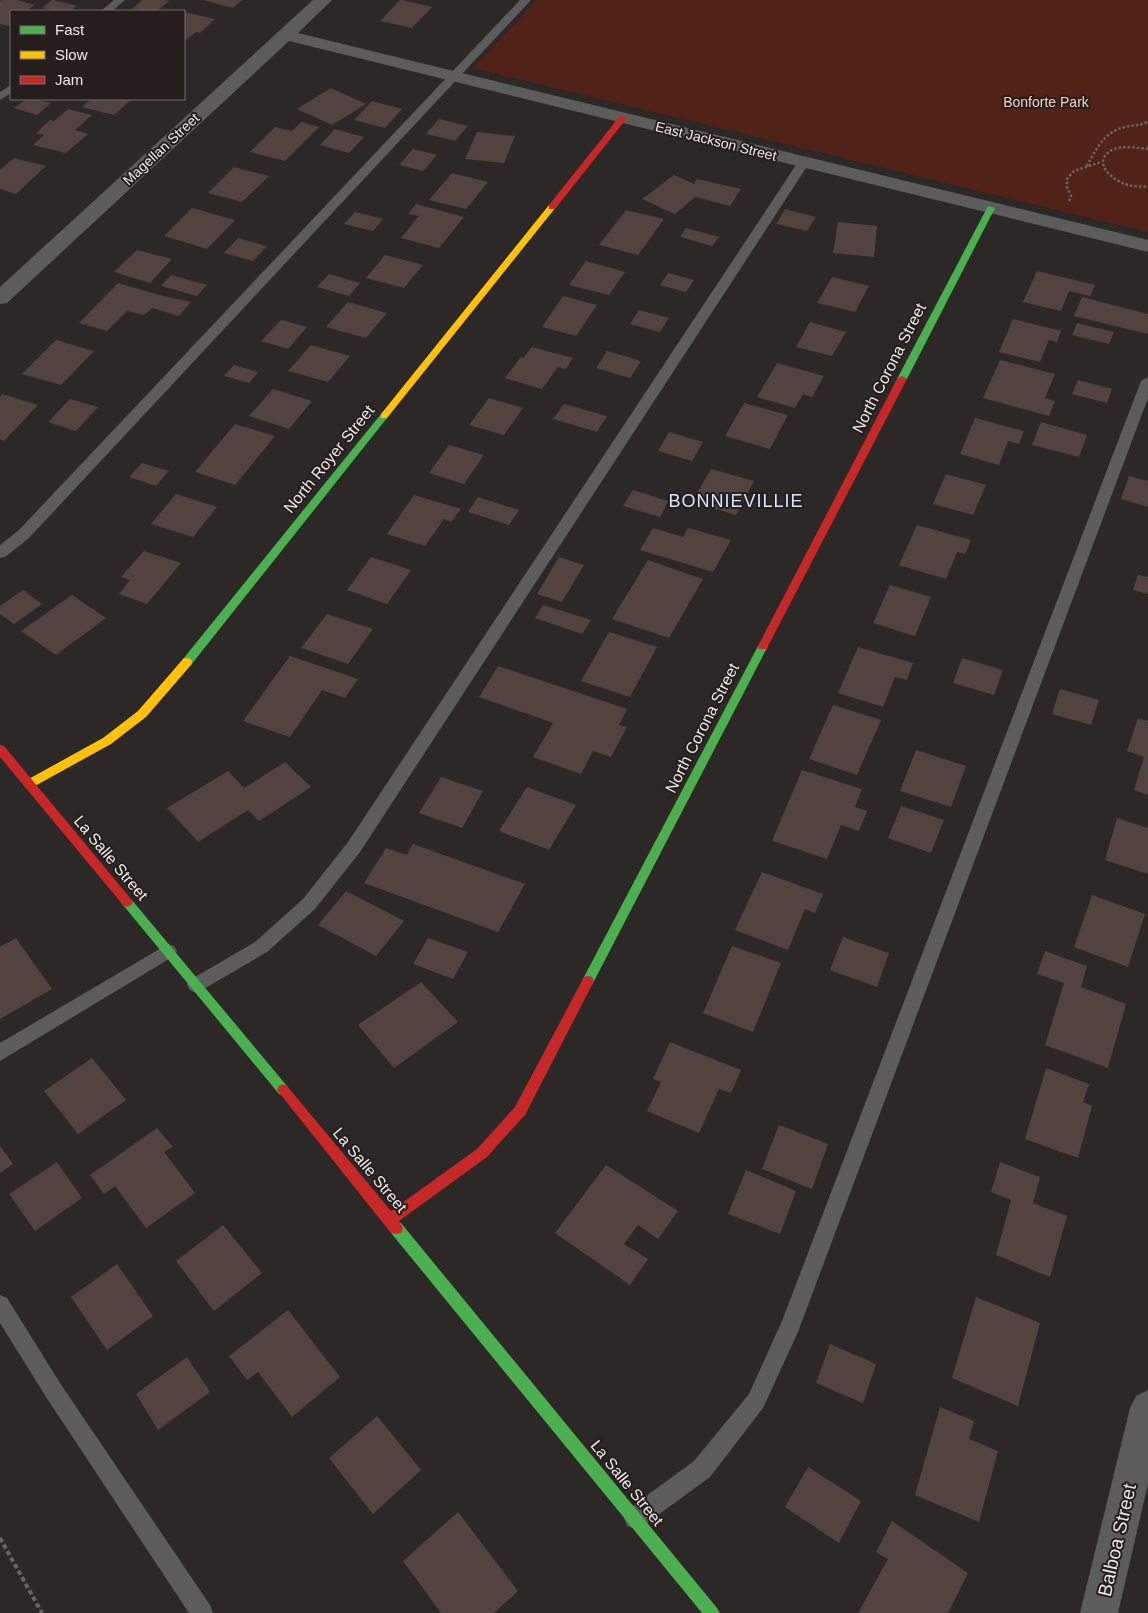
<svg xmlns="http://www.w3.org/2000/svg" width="1148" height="1613" font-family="Helvetica,sans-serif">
	<rect width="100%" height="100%" fill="#2d2828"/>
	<path fill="#512318" d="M 537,0 L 1148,0 L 1148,232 L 473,68 Z"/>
	<path fill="#52433f" d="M 2,0 L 17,0 L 35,5 L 26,11 L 11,11 L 11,23 L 8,26 L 0,24 L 0,1 Z
		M 52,0 L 53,0 L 77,6 L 70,11 L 56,11 L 42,8 Z
		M 142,0 L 165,0 L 169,1 L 157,11 L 132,9 Z
		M 203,0 L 242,0 L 233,8 Z
		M 400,0 L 402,0 L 432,7 L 412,28 L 380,21 Z
		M 184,12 L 215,19 L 200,33 L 196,32 L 186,40 L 184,39 Z
		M 331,88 L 366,104 L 332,125 L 297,109 Z
		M 26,99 L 34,99 L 51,103 L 37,115 L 14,108 Z
		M 91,99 L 132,99 L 114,115 L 82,107 Z
		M 372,101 L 402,109 L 385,128 L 354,120 Z
		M 68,109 L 92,115 L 75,130 L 88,134 L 66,153 L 33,145 L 44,135 L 36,133 L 50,120 L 54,121 Z
		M 439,119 L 468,126 L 455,141 L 426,134 Z
		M 301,122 L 319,127 L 285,161 L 250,152 L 275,127 L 292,131 Z
		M 335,129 L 364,137 L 349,153 L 320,145 Z
		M 477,132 L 515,136 L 504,163 L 465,159 Z
		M 413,149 L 437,155 L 423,171 L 399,165 Z
		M 14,158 L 46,166 L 16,194 L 0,189 L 0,170 Z
		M 234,167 L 269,176 L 242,202 L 208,193 Z
		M 452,173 L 488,182 L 466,209 L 429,200 Z
		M 674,175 L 694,184 L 697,179 L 741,189 L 730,206 L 695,197 L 675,214 L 642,199 Z
		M 416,204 L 464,217 L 439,248 L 401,238 L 419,216 L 408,214 Z
		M 192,208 L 235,220 L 207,249 L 164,236 Z
		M 785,209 L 816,217 L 807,231 L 776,224 Z
		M 626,210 L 664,219 L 638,255 L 599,245 Z
		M 355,212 L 383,219 L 373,231 L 344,224 Z
		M 838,222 L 877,226 L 874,257 L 833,253 Z
		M 686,228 L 719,237 L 712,246 L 680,237 Z
		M 238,238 L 267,246 L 253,261 L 224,253 Z
		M 137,250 L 172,259 L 150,283 L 114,272 Z
		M 385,255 L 423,265 L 404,288 L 366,278 Z
		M 586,261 L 625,272 L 609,295 L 569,285 Z
		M 1037,271 L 1095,285 L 1090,296 L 1069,291 L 1061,311 L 1023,302 Z
		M 668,273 L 694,280 L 686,292 L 660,285 Z
		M 329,274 L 360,283 L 349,296 L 317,287 Z
		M 171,275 L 207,285 L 197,296 L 161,286 Z
		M 832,277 L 869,286 L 855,312 L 817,303 Z
		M 118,283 L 159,295 L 191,302 L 179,316 L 152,308 L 144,315 L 127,311 L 107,331 L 79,323 Z
		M 563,296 L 597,305 L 576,336 L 542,327 Z
		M 1082,297 L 1148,314 L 1148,334 L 1074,316 Z
		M 348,302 L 387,313 L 366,338 L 326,327 Z
		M 639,310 L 669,318 L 660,332 L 630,324 Z
		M 1013,319 L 1061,331 L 1057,342 L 1049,340 L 1040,362 L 999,352 Z
		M 281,320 L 307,327 L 288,349 L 261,341 Z
		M 810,322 L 846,332 L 832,356 L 796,347 Z
		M 1077,323 L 1114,332 L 1109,344 L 1072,335 Z
		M 56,340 L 94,351 L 61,385 L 22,374 Z
		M 311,345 L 350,356 L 328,382 L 288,371 Z
		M 532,347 L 573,358 L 566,369 L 558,367 L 542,389 L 505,378 L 521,357 L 523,358 Z
		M 607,351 L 641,361 L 630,378 L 596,368 Z
		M 1000,360 L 1055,374 L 1045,398 L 1055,401 L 1049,416 L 983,398 Z
		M 777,363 L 824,376 L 812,397 L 803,394 L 795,408 L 757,397 Z
		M 234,365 L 258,372 L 249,383 L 224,376 Z
		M 1078,380 L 1112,389 L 1107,403 L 1072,394 Z
		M 273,389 L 312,401 L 289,429 L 249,416 Z
		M 2,394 L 38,405 L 4,441 L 0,439 L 0,397 Z
		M 489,398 L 523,408 L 504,435 L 469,425 Z
		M 70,399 L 98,407 L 76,431 L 48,422 Z
		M 744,403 L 788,415 L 770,449 L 725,436 Z
		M 564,404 L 607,416 L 597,432 L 553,419 Z
		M 975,418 L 1024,431 L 1019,444 L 1008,441 L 999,465 L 960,454 Z
		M 1041,422 L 1087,435 L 1079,457 L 1032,445 Z
		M 235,424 L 275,436 L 235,485 L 195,472 Z
		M 669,432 L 703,442 L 692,461 L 658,451 Z
		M 449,445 L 484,455 L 464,484 L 429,473 Z
		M 142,463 L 169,471 L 156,486 L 129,477 Z
		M 711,469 L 754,481 L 736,515 L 692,502 Z
		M 946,474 L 986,485 L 973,515 L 933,504 Z
		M 1129,476 L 1148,481 L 1148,507 L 1121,499 Z
		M 633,490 L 668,501 L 660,517 L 623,506 Z
		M 176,494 L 217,507 L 193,537 L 151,524 Z
		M 414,495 L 461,509 L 451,522 L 444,519 L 425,546 L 387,534 Z
		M 478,497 L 519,510 L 509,525 L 468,512 Z
		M 917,525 L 971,540 L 965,554 L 957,552 L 946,579 L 899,565 Z
		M 653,528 L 683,537 L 688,528 L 731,540 L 713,572 L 640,550 Z
		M 144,551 L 181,563 L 147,604 L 119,594 L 130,580 L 121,577 Z
		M 371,557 L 411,570 L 387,604 L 347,590 Z
		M 559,557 L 584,565 L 562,602 L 537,594 Z
		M 648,560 L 703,579 L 669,638 L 612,619 Z
		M 1138,575 L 1148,577 L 1148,594 L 1133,590 Z
		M 890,585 L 931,597 L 915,636 L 873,623 Z
		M 23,590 L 42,604 L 14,624 L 0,614 L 0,606 Z
		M 72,595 L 106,618 L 56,655 L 21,631 Z
		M 543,605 L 591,620 L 582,634 L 535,618 Z
		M 327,614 L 373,629 L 348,664 L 301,648 Z
		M 609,632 L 657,647 L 630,697 L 581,681 Z
		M 858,647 L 913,663 L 907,680 L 895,677 L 883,707 L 838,693 Z
		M 290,656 L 358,679 L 345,698 L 322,690 L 290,737 L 243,721 Z
		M 962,658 L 1003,670 L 994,695 L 953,683 Z
		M 498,666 L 627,709 L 619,725 L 627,727 L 611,757 L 593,751 L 581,774 L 533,757 L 553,723 L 479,697 Z
		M 1060,689 L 1099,700 L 1091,725 L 1052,714 Z
		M 833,705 L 881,720 L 857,775 L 809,759 Z
		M 1138,718 L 1148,721 L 1148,795 L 1134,790 L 1144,757 L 1127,751 Z
		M 916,750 L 966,766 L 951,807 L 900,791 Z
		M 285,762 L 311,787 L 259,821 L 248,810 L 198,842 L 167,808 L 228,771 L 244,788 Z
		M 802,770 L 862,789 L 855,807 L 867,811 L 859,831 L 841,825 L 827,859 L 772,841 Z
		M 441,777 L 483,791 L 462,828 L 419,813 Z
		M 527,787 L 576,805 L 549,850 L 499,831 Z
		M 901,806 L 944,820 L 931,853 L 888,838 Z
		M 1117,818 L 1148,828 L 1148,874 L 1105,860 Z
		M 413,844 L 525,884 L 498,932 L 364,883 L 386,848 L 407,855 Z
		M 762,872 L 823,894 L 815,913 L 805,909 L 788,950 L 735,930 Z
		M 346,891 L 404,921 L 376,956 L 318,925 Z
		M 1092,895 L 1145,914 L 1128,967 L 1074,947 Z
		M 843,937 L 889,953 L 877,987 L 830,970 Z
		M 16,938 L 52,989 L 0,1019 L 0,947 Z
		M 428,938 L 468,952 L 453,979 L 413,964 Z
		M 732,946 L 781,963 L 753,1032 L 703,1013 Z
		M 1045,951 L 1087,966 L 1081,987 L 1126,1004 L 1108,1068 L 1045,1045 L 1064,983 L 1037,974 Z
		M 421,982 L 458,1022 L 394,1068 L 358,1025 Z
		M 670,1042 L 741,1070 L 731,1093 L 719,1089 L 699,1133 L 647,1111 L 661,1082 L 653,1079 Z
		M 92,1058 L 126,1100 L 78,1134 L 44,1091 Z
		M 1046,1068 L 1089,1084 L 1083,1102 L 1092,1106 L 1078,1158 L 1025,1139 Z
		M 779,1125 L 828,1144 L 812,1189 L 762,1169 Z
		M 157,1128 L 173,1147 L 164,1152 L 195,1193 L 146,1228 L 115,1186 L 104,1194 L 90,1175 Z
		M 0,1146 L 13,1164 L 0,1173 Z
		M 57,1162 L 82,1198 L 35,1231 L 9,1194 Z
		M 1000,1162 L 1040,1177 L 1033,1203 L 1067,1216 L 1050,1277 L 996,1255 L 1011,1200 L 991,1192 Z
		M 606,1165 L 678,1211 L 658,1239 L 638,1225 L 624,1244 L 648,1259 L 630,1285 L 555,1233 Z
		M 746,1170 L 796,1191 L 780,1234 L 728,1214 Z
		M 223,1225 L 262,1273 L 214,1311 L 176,1261 Z
		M 117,1264 L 153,1316 L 107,1350 L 71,1297 Z
		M 976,1297 L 1040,1323 L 1018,1406 L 952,1378 Z
		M 288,1310 L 340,1377 L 292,1417 L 258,1372 L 247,1380 L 229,1356 Z
		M 830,1344 L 876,1364 L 863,1403 L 816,1383 Z
		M 187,1357 L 210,1392 L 158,1430 L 136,1394 Z
		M 940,1407 L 974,1421 L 969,1439 L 998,1451 L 979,1522 L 915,1495 Z
		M 377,1416 L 421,1470 L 373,1514 L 329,1458 Z
		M 808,1467 L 861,1501 L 839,1543 L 785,1507 Z
		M 458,1512 L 518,1591 L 494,1613 L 441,1613 L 403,1561 Z
		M 892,1521 L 968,1573 L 948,1613 L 858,1613 L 888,1559 L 876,1552 Z"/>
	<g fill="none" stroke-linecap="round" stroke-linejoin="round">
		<path stroke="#686565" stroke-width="2.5" stroke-dasharray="2.5 2" stroke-linecap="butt" d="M 1148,149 C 1137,148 1123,145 1112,150 C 1090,162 1113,181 1128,185 C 1134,187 1142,186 1148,187
			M 1087,166 C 1096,149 1105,131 1125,127 C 1133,125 1141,126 1148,121
			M 1069,201 L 1071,196 L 1067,187 L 1067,179 L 1074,171 L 1101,162"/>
		<path stroke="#686565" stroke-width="4" stroke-dasharray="4.5 3" stroke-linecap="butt" d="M 0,1538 L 42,1613"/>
		<path fill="#5d5c5c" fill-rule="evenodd" d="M 114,0 L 125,0 L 112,11 L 101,11 Z
			M 520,0 L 531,0 L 28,539 L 5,557 L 0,558 L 0,545 L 18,531 Z
			M 11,85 L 11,93 L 0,100 L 0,92 Z
			M 804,159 L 810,162 L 360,852 L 315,909 L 267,952 L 202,990 L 196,993 L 190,990 L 187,985 L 190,980 L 255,942 L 303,899 L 348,842 L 798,162 Z
			M 1148,377 L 1148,398 L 798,1332 L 763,1408 L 710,1477 L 643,1526 L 635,1529 L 627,1526 L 624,1518 L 627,1510 L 694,1461 L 749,1394 L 782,1321 L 1141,381 Z
			M 168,944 L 174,946 L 177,951 L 174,956 L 0,1061 L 0,1043 Z
			M 0,1295 L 7,1298 L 60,1383 L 210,1605 L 213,1613 L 189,1613 L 46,1397 L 0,1323 Z"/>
		<path fill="#5d5c5c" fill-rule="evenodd" d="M 313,0 L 332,0 L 298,33 L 1148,240 L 1148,252 L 289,41 L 7,303 L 0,304 L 0,287 Z
			M 1148,1390 L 1148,1484 L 1118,1613 L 1080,1613 L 1130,1408 L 1136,1396 Z"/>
		<path fill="#4caf50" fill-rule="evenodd" d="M 988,206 L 995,208 L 907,379 L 902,382 L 899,381 L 897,379 Z
			M 384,413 L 387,414 L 387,418 L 191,665 L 183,665 L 182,662 L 183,659 L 381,414 Z
			M 763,642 L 768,646 L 592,985 L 588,986 L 584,985 L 582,981 L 584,977 L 758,646 Z
			M 127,897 L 131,899 L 287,1086 L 289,1090 L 287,1094 L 283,1096 L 279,1094 L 123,905 L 121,902 L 123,899 Z
			M 396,1222 L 401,1223 L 717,1608 L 720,1613 L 702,1613 L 391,1233 L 389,1228 L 391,1223 Z"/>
		<path fill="#ffc107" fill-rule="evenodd" d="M 549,205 L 556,207 L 387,418 L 381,418 L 381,414 Z
			M 187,658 L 191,659 L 192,662 L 191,665 L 146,717 L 111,744 L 33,787 L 25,787 L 23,784 L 25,781 L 103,738 L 138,711 L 183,659 Z"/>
		<path fill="#c62828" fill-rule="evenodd" d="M 620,116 L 627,118 L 555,209 L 549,209 L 549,205 Z
			M 902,376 L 907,379 L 768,646 L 767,649 L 759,649 L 758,646 L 897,379 Z
			M 0,745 L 4,746 L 131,899 L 133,902 L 131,905 L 127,907 L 123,905 L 0,757 Z
			M 588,976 L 592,977 L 594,981 L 525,1115 L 487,1157 L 399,1221 L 403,1228 L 401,1233 L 396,1234 L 391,1233 L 277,1090 L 279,1086 L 283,1084 L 287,1086 L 391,1211 L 477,1149 L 515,1107 L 584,977 Z"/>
	</g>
	<g text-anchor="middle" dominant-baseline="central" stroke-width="4" stroke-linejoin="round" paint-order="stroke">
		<g font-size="14" fill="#fbcdc2" stroke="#251e1c">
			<text x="1046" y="102">Bonforte Park</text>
		</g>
		<g font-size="14" fill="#ede8e7" stroke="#251e1c">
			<text transform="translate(716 141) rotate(14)">East Jackson Street</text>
			<text transform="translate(161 149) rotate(-43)">Magellan Street</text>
		</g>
		<g font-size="16" fill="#ede8e7" stroke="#251e1c">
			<text transform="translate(889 368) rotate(-63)">North Corona Street</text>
			<text transform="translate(329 459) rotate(-51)">North Royer Street</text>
			<text transform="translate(702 728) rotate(-63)">North Corona Street</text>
			<text transform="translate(111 858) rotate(50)">La Salle Street</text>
			<text transform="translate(370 1170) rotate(50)">La Salle Street</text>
			<text transform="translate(627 1483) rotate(51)">La Salle Street</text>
		</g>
		<g font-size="18" letter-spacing="1" fill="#d2e6ff" stroke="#251e1c">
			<text x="736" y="501">BONNIEVILLIE</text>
		</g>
		<g font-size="19" fill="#ede8e7" stroke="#251e1c">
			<text transform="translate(1117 1540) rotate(-77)">Balboa Street</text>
		</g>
	</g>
	<rect x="10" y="10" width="175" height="90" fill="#251e1c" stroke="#756f6d"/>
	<rect x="20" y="26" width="25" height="8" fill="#4caf50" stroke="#756f6d"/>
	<text x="55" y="35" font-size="15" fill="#ede8e7">Fast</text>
	<rect x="20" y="51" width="25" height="8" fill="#ffc107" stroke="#756f6d"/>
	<text x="55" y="60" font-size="15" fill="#ede8e7">Slow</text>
	<rect x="20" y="76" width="25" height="8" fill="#c62828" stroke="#756f6d"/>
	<text x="55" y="85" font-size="15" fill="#ede8e7">Jam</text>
</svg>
